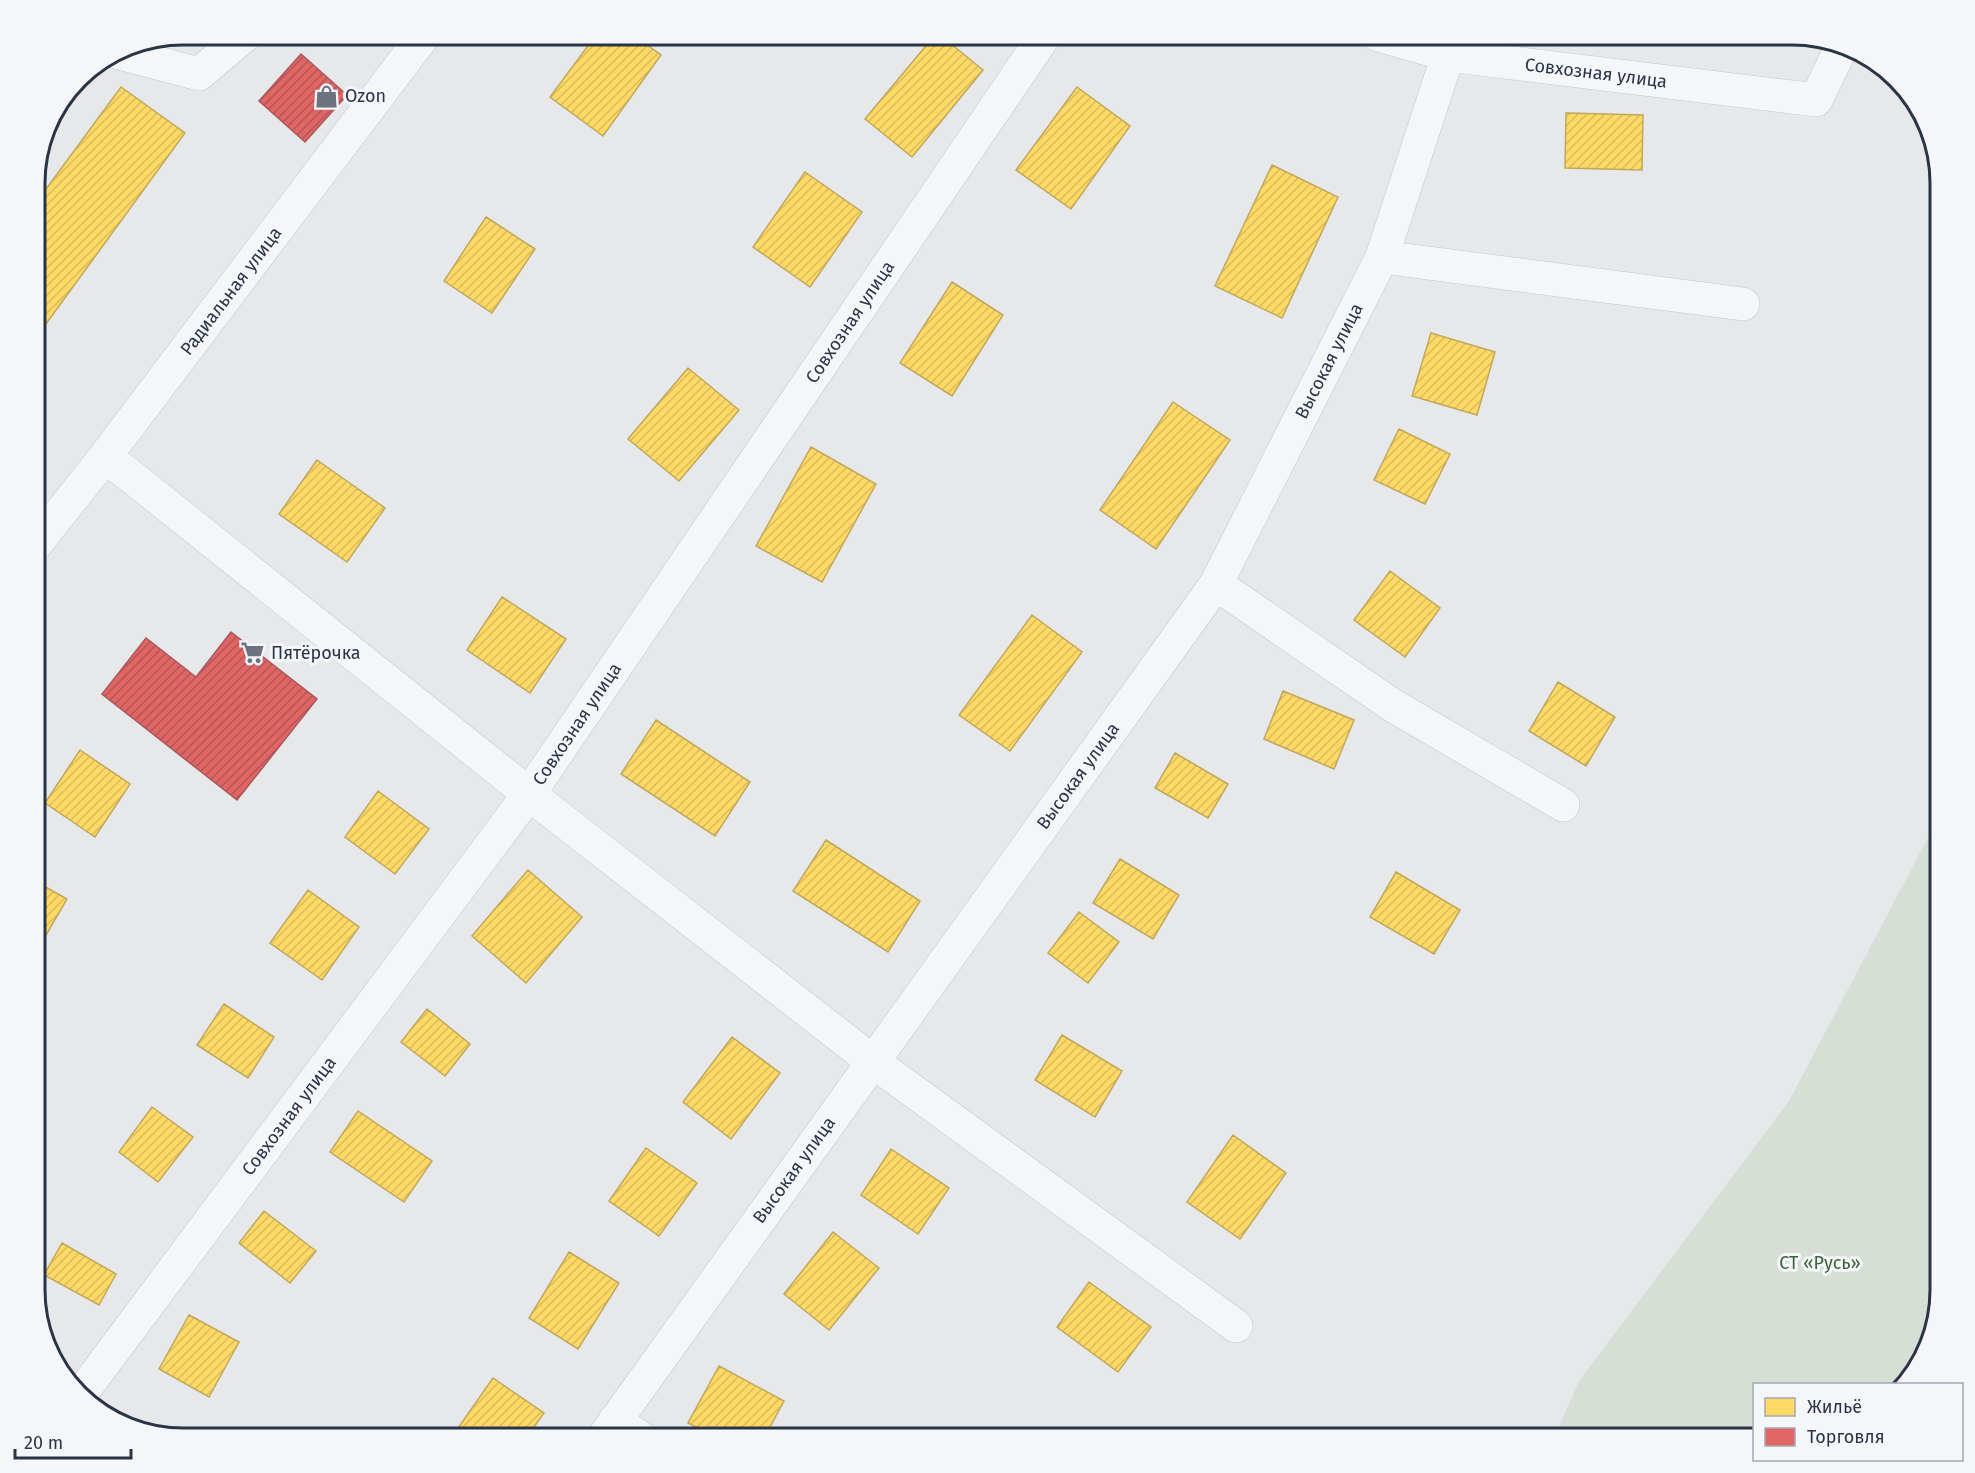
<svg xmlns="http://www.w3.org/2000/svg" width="1975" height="1473" font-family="'Fira Sans',sans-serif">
	<defs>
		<pattern id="homes-hatch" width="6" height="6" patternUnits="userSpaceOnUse" patternTransform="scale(1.5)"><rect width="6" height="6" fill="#ffd966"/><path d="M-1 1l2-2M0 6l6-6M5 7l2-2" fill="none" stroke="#dbbb5a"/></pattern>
		<pattern id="shops-hatch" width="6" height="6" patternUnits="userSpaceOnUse" patternTransform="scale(1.5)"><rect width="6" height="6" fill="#e06666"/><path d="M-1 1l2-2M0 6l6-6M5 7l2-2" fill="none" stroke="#b65556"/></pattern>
	</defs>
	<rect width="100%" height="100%" fill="#e6e8ea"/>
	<path fill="#d6ded6" d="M 1940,815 L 1940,1290 L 1932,1338 L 1910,1381 L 1905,1384 L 1754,1384 L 1754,1438 L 1554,1438 L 1579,1381 L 1789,1101 Z"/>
	<path fill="url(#homes-hatch)" stroke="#bfa85c" stroke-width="1.5" d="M 596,35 L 633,35 L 661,55 L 603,136 L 550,97 Z
		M 935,35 L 940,35 L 983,70 L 912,157 L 865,119 Z
		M 121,87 L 185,133 L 35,339 L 35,204 Z
		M 1077,87 L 1130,126 L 1071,209 L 1016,170 Z
		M 1566,113 L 1643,115 L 1642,170 L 1565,168 Z
		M 1272,165 L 1338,197 L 1282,318 L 1215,286 Z
		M 805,172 L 862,212 L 810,287 L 753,247 Z
		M 486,217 L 535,249 L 492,313 L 444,281 Z
		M 952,282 L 1003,315 L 952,396 L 900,363 Z
		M 1431,333 L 1495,352 L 1477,415 L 1412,396 Z
		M 688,368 L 739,410 L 679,481 L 628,439 Z
		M 1173,402 L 1230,440 L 1156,549 L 1100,510 Z
		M 1399,429 L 1450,454 L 1425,504 L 1374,480 Z
		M 811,447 L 876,484 L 822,582 L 756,546 Z
		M 317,460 L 385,508 L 347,562 L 279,514 Z
		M 1390,571 L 1440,608 L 1405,657 L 1354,620 Z
		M 502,597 L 566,639 L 530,693 L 467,650 Z
		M 1032,615 L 1082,652 L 1010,751 L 959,715 Z
		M 1558,682 L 1615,717 L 1586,766 L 1529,731 Z
		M 1283,691 L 1354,720 L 1334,769 L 1264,739 Z
		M 656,720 L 750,782 L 715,836 L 621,774 Z
		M 80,750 L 130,784 L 95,837 L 45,803 Z
		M 1175,753 L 1228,784 L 1208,818 L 1155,788 Z
		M 378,791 L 429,829 L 395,874 L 345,837 Z
		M 826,840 L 920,901 L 888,952 L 793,891 Z
		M 1120,859 L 1179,895 L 1153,939 L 1093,903 Z
		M 528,870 L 582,917 L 526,983 L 472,936 Z
		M 1396,872 L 1460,910 L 1434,954 L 1370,917 Z
		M 35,881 L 67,899 L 35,954 Z
		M 308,890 L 359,927 L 322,980 L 270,943 Z
		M 1079,912 L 1119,942 L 1088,983 L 1048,953 Z
		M 224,1004 L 274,1037 L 248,1078 L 197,1045 Z
		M 427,1009 L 470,1044 L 445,1076 L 401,1042 Z
		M 1062,1035 L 1122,1071 L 1095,1117 L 1035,1080 Z
		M 732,1037 L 780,1073 L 731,1139 L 683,1102 Z
		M 152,1107 L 193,1137 L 158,1182 L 119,1152 Z
		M 358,1111 L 432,1161 L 404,1202 L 330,1152 Z
		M 1233,1135 L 1286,1173 L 1240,1239 L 1187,1202 Z
		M 646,1148 L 697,1183 L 659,1236 L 609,1201 Z
		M 891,1149 L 949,1188 L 918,1234 L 861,1195 Z
		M 264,1211 L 316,1251 L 290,1283 L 239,1243 Z
		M 833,1232 L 879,1268 L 829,1330 L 784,1294 Z
		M 62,1243 L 116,1274 L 99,1305 L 44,1275 Z
		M 569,1252 L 619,1283 L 578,1349 L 529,1318 Z
		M 1089,1282 L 1151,1327 L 1118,1372 L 1057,1327 Z
		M 189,1315 L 239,1342 L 209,1397 L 159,1369 Z
		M 719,1366 L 784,1401 L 764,1438 L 717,1438 L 688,1423 Z
		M 493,1378 L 544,1413 L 526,1438 L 451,1438 Z"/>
	<path fill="url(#shops-hatch)" stroke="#aa575c" stroke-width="1.5" d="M 301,54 L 347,95 L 305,142 L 259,101 Z
		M 231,632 L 317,699 L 237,800 L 102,694 L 146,638 L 196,677 Z"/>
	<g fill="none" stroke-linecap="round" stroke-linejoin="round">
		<defs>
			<path id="minor" d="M 1378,35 L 1448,55 L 1816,100 L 1843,44
				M 116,52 L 199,74 L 245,35
				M 1382,257 L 1743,304
				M 104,458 L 123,470 L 529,794 L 872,1061 L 1236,1326
				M 35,545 L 104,458 L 424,35
				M 1216,584 L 1392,705 L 1563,805
				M 81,1394 L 529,794 L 1045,35
				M 615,1420 L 641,1438
				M 603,1438 L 1216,584 L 1382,257 L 1448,55"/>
		</defs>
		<use href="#minor" stroke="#c4c6c8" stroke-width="34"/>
		<use href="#minor" stroke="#f5f6f7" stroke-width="33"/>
	</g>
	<defs>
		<symbol id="shop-bare" viewBox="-9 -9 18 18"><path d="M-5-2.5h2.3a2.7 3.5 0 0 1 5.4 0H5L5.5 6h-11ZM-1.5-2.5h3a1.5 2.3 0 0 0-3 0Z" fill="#6c737f" stroke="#f4f6f9" stroke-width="2.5" paint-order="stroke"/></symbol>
		<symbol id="supermarket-bare" viewBox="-9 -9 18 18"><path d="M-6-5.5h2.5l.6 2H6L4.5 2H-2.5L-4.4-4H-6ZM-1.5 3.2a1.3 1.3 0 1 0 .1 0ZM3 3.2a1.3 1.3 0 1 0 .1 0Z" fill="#6c737f" stroke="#f4f6f9" stroke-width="2.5" paint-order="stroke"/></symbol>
	</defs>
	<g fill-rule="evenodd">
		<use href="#shop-bare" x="310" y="80" width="33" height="33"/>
		<use href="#supermarket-bare" x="236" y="636" width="33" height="33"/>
	</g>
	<g text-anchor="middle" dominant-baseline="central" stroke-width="6" stroke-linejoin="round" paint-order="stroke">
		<g font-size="18" fill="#2b3445" stroke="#f4f6f9">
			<text transform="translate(1596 73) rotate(7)">Совхозная улица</text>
			<text transform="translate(231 291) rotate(-53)">Радиальная улица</text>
			<text transform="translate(850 322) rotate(-56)">Совхозная улица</text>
			<text transform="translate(1329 361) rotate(-63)">Высокая улица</text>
			<text transform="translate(577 724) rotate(-56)">Совхозная улица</text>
			<text transform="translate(1078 776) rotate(-54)">Высокая улица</text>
			<text transform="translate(289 1116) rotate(-53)">Совхозная улица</text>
			<text transform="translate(794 1170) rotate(-54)">Высокая улица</text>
		</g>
		<g font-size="18" fill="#2b3445" stroke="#f4f6f9" text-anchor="start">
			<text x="345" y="96">Ozon</text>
			<text x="271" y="653">Пятёрочка</text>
		</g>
		<g font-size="18" fill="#3f6138" stroke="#f4f6f9">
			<text x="1820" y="1263">СТ «Русь»</text>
		</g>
	</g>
	<path d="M0 0H1975V1473H0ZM183 45H1792A138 138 0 0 1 1930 183V1290A138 138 0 0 1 1792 1428H183A138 138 0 0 1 45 1290V183A138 138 0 0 1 183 45Z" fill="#f4f6f9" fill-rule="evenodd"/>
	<path fill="none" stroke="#2b3445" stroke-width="3" d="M183 45H1792A138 138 0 0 1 1930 183V1290A138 138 0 0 1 1792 1428H183A138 138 0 0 1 45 1290V183A138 138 0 0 1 183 45Z"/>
	<rect x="1753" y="1383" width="210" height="78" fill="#f4f6f9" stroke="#a4a8b1" stroke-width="1.5"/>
	<rect x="1765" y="1398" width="30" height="18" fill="#ffd966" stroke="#a4a8b1" stroke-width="1.5"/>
	<text x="1807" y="1413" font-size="18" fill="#2b3445">Жильё</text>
	<rect x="1765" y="1428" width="30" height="18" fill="#e06666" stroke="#a4a8b1" stroke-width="1.5"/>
	<text x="1807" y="1443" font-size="18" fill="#2b3445">Торговля</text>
	<path d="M15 1449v9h116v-9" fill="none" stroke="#2b3445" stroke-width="3"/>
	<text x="24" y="1449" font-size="18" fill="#2b3445" stroke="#f4f6f9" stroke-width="4.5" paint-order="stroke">20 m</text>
</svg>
